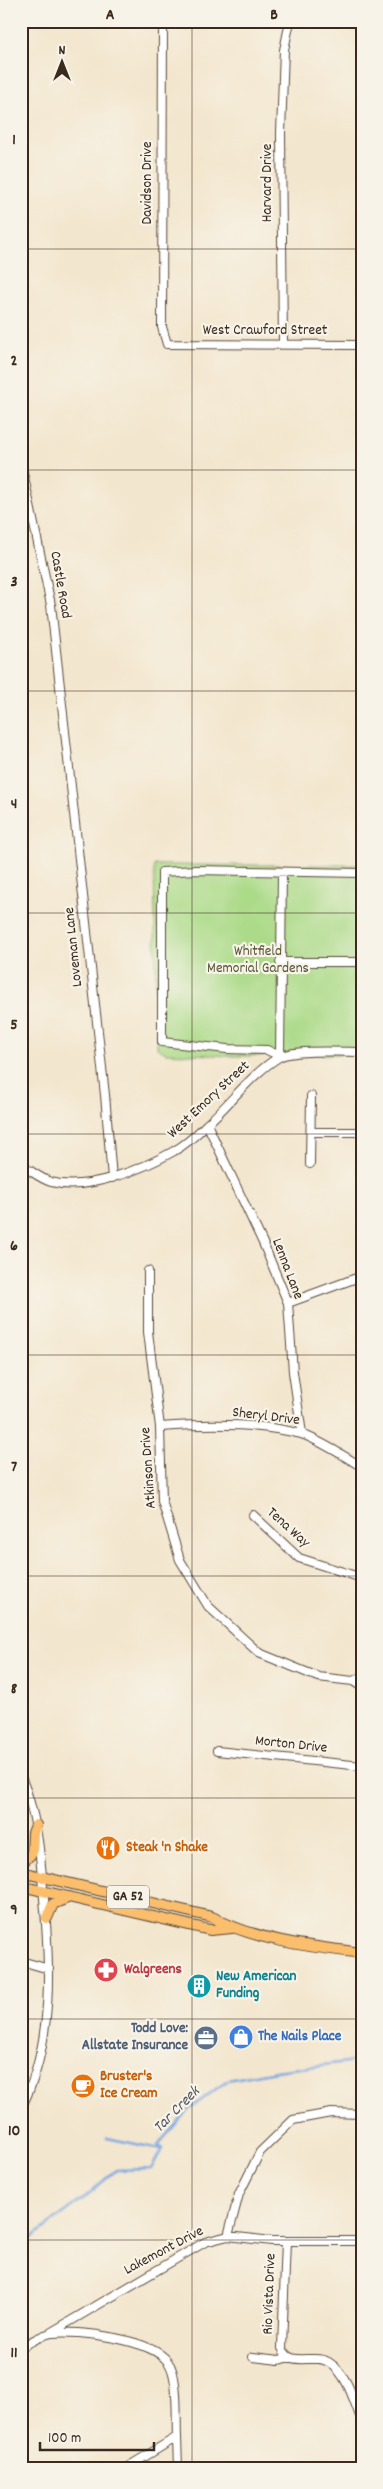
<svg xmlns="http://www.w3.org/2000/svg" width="383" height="2489" font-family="Dekko,sans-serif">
	<rect width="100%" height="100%" fill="#f7f3e8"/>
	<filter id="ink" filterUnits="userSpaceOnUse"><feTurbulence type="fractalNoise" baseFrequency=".02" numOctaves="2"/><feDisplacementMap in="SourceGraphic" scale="10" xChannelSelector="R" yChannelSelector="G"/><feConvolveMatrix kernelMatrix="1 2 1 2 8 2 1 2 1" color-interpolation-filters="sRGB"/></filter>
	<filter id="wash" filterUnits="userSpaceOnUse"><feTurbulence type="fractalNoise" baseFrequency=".0096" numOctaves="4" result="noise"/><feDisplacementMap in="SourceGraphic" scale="20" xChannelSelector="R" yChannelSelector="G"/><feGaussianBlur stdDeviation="1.12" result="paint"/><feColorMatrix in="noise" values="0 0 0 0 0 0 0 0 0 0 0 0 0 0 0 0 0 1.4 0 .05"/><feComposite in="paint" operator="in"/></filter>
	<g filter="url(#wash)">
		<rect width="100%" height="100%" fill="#f3e6ce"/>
		<path fill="#abda88" stroke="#738253" d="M 154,865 L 362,865 L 362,1054 L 233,1056 L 166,1053 L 157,1048 Z"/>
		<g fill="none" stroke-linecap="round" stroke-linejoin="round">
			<path stroke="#77a6e1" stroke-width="2.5" d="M 107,2138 L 160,2149
				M 162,2149 L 158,2145 L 187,2111 L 228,2080 L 276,2071 L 362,2060
				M 21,2246 L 84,2198 L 116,2170 L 151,2169 L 162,2149"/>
		</g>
	</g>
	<g filter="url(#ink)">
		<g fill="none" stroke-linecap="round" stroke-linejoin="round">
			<defs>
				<path id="minor" d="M 163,21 L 162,327 L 167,344 L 362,345
					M 283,344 L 281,133 L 284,50 L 290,21
					M 21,463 L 51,605 L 105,1095 L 112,1178
					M 280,962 L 362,962
					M 280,1056 L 267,1050 L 227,1049 L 162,1042 L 162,872 L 195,870 L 362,873
					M 280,1056 L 282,873
					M 207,1124 L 263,1243 L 288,1303 L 293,1372 L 302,1434
					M 311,1132 L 362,1132
					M 310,1164 L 311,1096
					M 21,1165 C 30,1170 41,1179 51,1182 C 86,1192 143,1169 174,1151 C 185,1145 197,1134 206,1125 C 231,1103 250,1075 279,1057 C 294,1049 343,1052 362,1052
					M 148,1271 L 148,1332 L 160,1427 L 162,1501 L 180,1560 L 208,1606 L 259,1653 L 318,1677 L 353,1681 L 362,1677
					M 288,1303 L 362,1276
					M 160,1427 C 202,1424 261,1423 301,1434 C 317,1439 346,1457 362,1467
					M 253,1515 L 299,1558 L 362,1578
					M 353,1681 L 362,1687
					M 217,1751 L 362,1766
					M 21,1777 C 36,1812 40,1850 43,1888 C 50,1959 55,2043 21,2108
					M 21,1961 L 49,1969
					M 228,2236 L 239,2194 L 260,2152 L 293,2120 L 331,2113 L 362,2114
					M 286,2241 L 282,2348 C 291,2369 314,2352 330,2363 C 348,2375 354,2402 362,2421
					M 50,2333 L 205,2242 L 228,2236 L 272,2241 L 362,2241
					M 21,2347 C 30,2343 42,2334 52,2333 C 78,2330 152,2339 168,2362 C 179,2376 176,2419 177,2437 L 126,2468
					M 253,2357 L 279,2360 L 289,2357
					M 177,2437 L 178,2468"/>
				<path id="major" d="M 21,1864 L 32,1853 L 33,1833 L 36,1825
					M 21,1872 L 212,1917 C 256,1941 313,1947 362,1953
					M 21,1886 L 210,1930 L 232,1928
					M 47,1918 L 53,1904 L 70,1897"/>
			</defs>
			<use href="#minor" stroke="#574638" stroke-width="10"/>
			<use href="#major" stroke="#574638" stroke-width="12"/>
			<use href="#minor" stroke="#fff" stroke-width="8"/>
			<use href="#major" stroke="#fabe6d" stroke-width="10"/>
		</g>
	</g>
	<path fill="none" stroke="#3b2a1e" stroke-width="1" stroke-opacity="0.55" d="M 192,21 L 192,2468M 21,249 L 362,249M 21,470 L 362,470M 21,691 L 362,691M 21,913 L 362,913M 21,1134 L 362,1134M 21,1355 L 362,1355M 21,1576 L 362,1576M 21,1798 L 362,1798M 21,2019 L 362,2019M 21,2240 L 362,2240"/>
	<defs>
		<symbol id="restaurant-disc" viewBox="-11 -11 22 22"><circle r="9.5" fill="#e8710a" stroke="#f7f3e8"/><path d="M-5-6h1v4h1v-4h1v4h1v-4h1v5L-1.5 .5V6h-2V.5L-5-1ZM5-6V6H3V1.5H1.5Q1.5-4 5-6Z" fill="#fff"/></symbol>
		<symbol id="pharmacy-disc" viewBox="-11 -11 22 22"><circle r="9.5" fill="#e0444e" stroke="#f7f3e8"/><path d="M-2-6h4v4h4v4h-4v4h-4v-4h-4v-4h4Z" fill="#fff"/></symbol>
		<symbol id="building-disc" viewBox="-11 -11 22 22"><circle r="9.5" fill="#0f9aa8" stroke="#f7f3e8"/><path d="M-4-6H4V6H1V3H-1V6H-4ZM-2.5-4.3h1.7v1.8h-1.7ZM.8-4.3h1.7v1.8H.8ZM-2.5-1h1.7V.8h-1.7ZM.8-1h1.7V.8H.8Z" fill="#fff"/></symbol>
		<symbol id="shop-disc" viewBox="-11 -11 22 22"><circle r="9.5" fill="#3f7fe0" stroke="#f7f3e8"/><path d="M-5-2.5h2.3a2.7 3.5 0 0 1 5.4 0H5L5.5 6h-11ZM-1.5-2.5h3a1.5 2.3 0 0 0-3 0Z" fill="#fff"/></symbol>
		<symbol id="office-disc" viewBox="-11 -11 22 22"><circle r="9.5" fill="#5c6f8a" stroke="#f7f3e8"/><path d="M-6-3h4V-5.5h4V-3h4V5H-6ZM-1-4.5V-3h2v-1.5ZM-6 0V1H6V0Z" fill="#fff"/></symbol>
		<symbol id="cafe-disc" viewBox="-11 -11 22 22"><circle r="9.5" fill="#e8710a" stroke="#f7f3e8"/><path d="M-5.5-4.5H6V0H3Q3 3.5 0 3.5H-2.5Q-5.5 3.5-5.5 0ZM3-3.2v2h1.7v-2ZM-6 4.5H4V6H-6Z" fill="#fff"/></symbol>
	</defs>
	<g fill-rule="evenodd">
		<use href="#restaurant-disc" x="94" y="1834" width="28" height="28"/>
		<use href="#pharmacy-disc" x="92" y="1956" width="28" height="28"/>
		<use href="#building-disc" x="185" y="1972" width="28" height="28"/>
		<use href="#shop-disc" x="227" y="2023" width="28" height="28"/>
		<use href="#office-disc" x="192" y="2024" width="28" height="28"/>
		<use href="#cafe-disc" x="69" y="2072" width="28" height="28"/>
	</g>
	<g text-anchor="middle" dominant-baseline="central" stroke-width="4.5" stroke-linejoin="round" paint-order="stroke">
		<rect fill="#f7f3e8" stroke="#73665b" stroke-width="1" x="107" y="1885.5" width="42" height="23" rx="4"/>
		<g font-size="14" font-weight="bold" fill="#3b2a1e">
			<text x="128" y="1897">GA 52</text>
		</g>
		<g font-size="15" fill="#3b2a1e" stroke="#f7f3e8">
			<text transform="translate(148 183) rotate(-90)">Davidson Drive</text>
			<text transform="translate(268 183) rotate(-90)">Harvard Drive</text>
			<text x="265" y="331">West Crawford Street</text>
			<text transform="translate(60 585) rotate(80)">Castle Road</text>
			<text transform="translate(74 947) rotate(-96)">Loveman Lane</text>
			<text transform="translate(209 1100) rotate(-43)">West Emory Street</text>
			<text transform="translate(287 1269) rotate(69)">Lenna Lane</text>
			<text transform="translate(266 1417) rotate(7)">Sheryl Drive</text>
			<text transform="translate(149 1468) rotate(-94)">Atkinson Drive</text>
			<text transform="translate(288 1528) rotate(42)">Tena Way</text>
			<text transform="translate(291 1745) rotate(6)">Morton Drive</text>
			<text transform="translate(164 2251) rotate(-28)">Lakemont Drive</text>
			<text transform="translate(270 2294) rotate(-88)">Rio Vista Drive</text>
		</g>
		<g font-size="15" fill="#575638" stroke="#f7f3e8">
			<text x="258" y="952">Whitfield<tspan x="258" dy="17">Memorial Gardens</tspan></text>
		</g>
		<g font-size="15" font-weight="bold" fill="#c56008" stroke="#f7f3e8" text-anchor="start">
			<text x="126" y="1848">Steak 'n Shake</text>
			<text x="100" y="2077">Bruster's<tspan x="100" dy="17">Ice Cream</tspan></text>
		</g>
		<g font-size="15" font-weight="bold" fill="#be3a42" stroke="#f7f3e8" text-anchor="start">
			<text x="124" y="1970">Walgreens</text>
		</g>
		<g font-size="15" font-weight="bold" fill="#0d838f" stroke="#f7f3e8" text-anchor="start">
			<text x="216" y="1977">New American<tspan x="216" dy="17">Funding</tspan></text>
		</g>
		<g font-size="15" font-weight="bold" fill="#4e5e75" stroke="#f7f3e8" text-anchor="end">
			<text x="188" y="2029">Todd Love:<tspan x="188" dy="17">Allstate Insurance</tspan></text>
		</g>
		<g font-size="15" font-weight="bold" fill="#366cbe" stroke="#f7f3e8" text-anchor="start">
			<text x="258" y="2037">The Nails Place</text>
		</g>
		<g font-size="16" font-style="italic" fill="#505562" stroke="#f7f3e8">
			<text transform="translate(177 2110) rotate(-45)">Tar Creek</text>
		</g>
	</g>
	<rect width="383" height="2489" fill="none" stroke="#f7f3e8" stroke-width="55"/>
	<g transform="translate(62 62)" stroke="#f7f3e8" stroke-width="4" paint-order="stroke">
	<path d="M0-4L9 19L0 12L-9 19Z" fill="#3b2a1e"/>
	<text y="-8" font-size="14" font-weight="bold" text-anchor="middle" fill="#3b2a1e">N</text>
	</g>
	<path d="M40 2442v8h114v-8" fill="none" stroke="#3b2a1e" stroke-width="2.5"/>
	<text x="48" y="2442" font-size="15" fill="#3b2a1e" stroke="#f7f3e8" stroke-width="4" paint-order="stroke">100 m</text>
	<rect x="28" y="28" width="328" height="2434" fill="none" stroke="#3b2a1e" stroke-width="2"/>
	<g font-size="16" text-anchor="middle" font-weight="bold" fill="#3b2a1e">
		<text x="110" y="19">A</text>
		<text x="274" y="19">B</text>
		<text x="14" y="144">1</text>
		<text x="14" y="365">2</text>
		<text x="14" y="586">3</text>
		<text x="14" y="808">4</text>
		<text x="14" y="1029">5</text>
		<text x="14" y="1250">6</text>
		<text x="14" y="1471">7</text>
		<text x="14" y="1693">8</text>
		<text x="14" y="1914">9</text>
		<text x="14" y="2135">10</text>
		<text x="14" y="2357">11</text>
	</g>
</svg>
